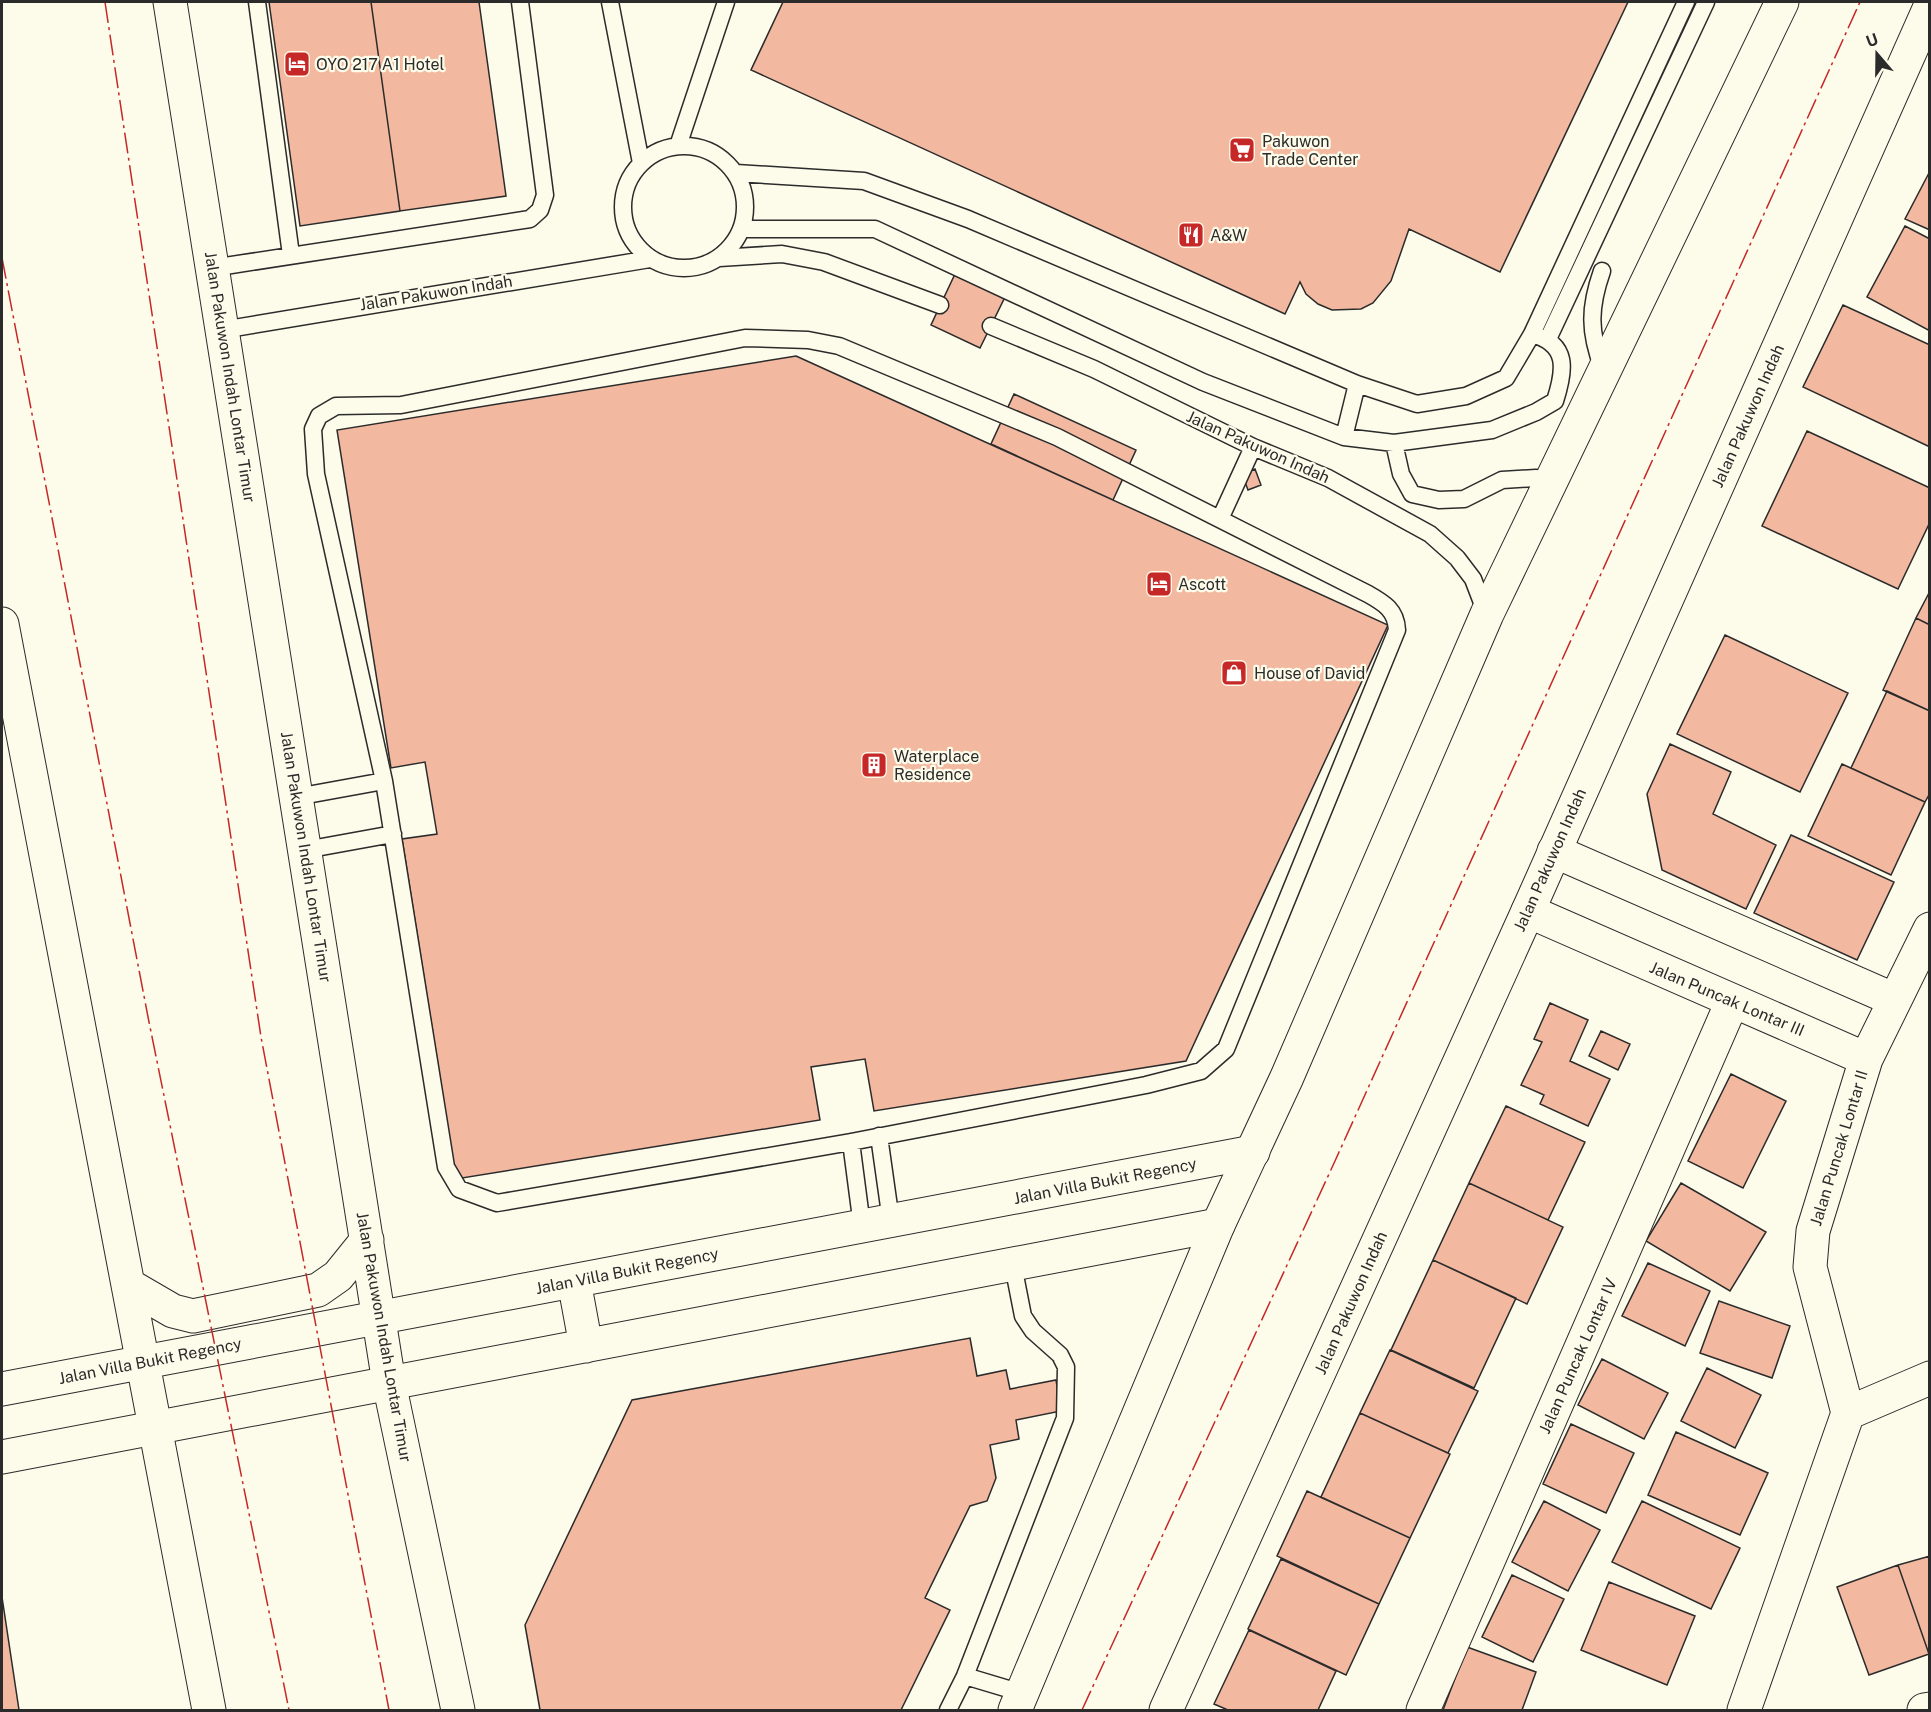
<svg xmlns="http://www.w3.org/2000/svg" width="1931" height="1712" font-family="'Public Sans',sans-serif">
	<rect width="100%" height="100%" fill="#fdfbea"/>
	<path fill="#f2b8a0" stroke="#2b2b2b" stroke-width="1.5" d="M 269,2 L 371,2 L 400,211 L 300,226 Z
		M 371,2 L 479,2 L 506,196 L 400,211 Z
		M 783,2 L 1628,2 L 1500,272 L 1409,229 L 1391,281 L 1373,303 L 1361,309 L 1332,310 L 1318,304 L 1306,294 L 1300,282 L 1285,314 L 751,70 Z
		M 1930,171 L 1930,230 L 1905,219 Z
		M 1905,226 L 1930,239 L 1930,331 L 1867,297 Z
		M 955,274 L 1005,297 L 980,348 L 931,325 Z
		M 1843,305 L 1930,345 L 1930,447 L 1803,387 Z
		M 796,356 L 1388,625 L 1186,1061 L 874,1111 L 865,1059 L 811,1067 L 820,1120 L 456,1179 L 402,839 L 437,834 L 425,762 L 391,768 L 337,430 Z
		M 1014,394 L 1136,450 L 1113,500 L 991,444 Z
		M 1807,431 L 1930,488 L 1930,522 L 1898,589 L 1762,526 Z
		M 1255,469 L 1261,485 L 1248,490 L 1242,474 Z
		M 1930,591 L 1930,625 L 1916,618 Z
		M 1916,618 L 1930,625 L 1930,711 L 1883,690 Z
		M 1725,635 L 1848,693 L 1800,792 L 1677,734 Z
		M 1887,691 L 1930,711 L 1930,793 L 1925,802 L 1851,768 Z
		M 1670,744 L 1731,772 L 1713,814 L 1776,845 L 1746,909 L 1662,870 L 1647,794 Z
		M 1842,764 L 1925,802 L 1891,875 L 1808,836 Z
		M 1791,835 L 1894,882 L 1857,960 L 1754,913 Z
		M 1550,1003 L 1588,1020 L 1570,1061 L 1610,1079 L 1588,1126 L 1540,1104 L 1544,1095 L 1521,1085 L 1542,1042 L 1534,1039 Z
		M 1601,1031 L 1630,1044 L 1618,1070 L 1589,1056 Z
		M 1731,1074 L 1786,1101 L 1743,1188 L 1688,1161 Z
		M 1506,1106 L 1585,1142 L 1548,1220 L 1469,1183 Z
		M 1469,1183 L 1563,1227 L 1527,1304 L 1433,1260 Z
		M 1681,1183 L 1766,1232 L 1730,1291 L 1646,1241 Z
		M 1433,1260 L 1516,1298 L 1474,1388 L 1391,1350 Z
		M 1648,1263 L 1710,1291 L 1685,1346 L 1622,1316 Z
		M 1719,1301 L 1790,1326 L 1772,1378 L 1700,1353 Z
		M 970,1338 L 977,1376 L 1006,1370 L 1010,1389 L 1056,1380 L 1061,1411 L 1016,1420 L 1019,1439 L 990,1445 L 996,1478 L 987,1501 L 970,1506 L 925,1598 L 950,1610 L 901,1710 L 540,1710 L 525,1625 L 632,1400 Z
		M 1390,1350 L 1478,1391 L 1448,1453 L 1360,1413 Z
		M 1602,1359 L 1668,1393 L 1644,1439 L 1578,1405 Z
		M 1707,1368 L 1761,1395 L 1735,1448 L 1681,1421 Z
		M 1360,1413 L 1450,1454 L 1410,1538 L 1321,1497 Z
		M 1571,1424 L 1634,1453 L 1606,1513 L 1543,1484 Z
		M 1676,1432 L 1768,1473 L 1740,1535 L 1648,1495 Z
		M 1307,1491 L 1410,1538 L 1379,1604 L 1277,1556 Z
		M 1544,1501 L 1600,1530 L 1568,1591 L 1512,1562 Z
		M 1642,1501 L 1740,1548 L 1711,1609 L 1612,1562 Z
		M 1930,1556 L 1930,1654 L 1929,1654 L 1898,1565 Z
		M 1281,1559 L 1379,1604 L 1346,1675 L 1248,1629 Z
		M 1898,1565 L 1929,1654 L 1869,1675 L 1837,1587 Z
		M 1512,1575 L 1564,1599 L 1533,1662 L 1482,1637 Z
		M 1609,1582 L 1695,1616 L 1667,1685 L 1581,1650 Z
		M 2,1597 L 19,1710 L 2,1710 Z
		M 1249,1630 L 1336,1671 L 1318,1710 L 1228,1710 L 1214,1704 Z
		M 1467,1647 L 1536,1672 L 1522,1710 L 1443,1710 Z"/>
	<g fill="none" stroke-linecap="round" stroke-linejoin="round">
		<defs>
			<path id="service" d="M 257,2 L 291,255
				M 610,2 L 641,163
				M 678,146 L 726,2
				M623 207a61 61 0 1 1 122 0a61 61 0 1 1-122 0Z
				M 736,173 L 864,181 L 968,219 L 1357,384 L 1417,404 L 1466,396 L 1506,378 L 1532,334 L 1686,2
				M 741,229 L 875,229 L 1203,382 L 1344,437 L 1394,443 L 1492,430 L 1536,412 L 1555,401 C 1565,370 1569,344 1532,334
				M 719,258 L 782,254 L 824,262 L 940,305
				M 212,268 L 530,219 L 540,210 L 545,195 L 520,2
				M 1602,271 C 1589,308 1589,332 1603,369
				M 991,326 L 1094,369 L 1253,447 L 1328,478 L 1430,534 L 1457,558 L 1473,579 L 1486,613
				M 222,330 L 650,259
				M 745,338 L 808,340 L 839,346 L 1057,437 L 1368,594 C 1384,603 1396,610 1397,630 L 1226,1049 L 1201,1071 L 1146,1085 L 851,1142 L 497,1203 L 459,1189 L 446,1167 L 384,781 L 316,474 L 313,429 L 319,416 L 336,406 L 401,405 Z
				M 1548,339 L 1706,2
				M 1344,437 L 1357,384
				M 1394,443 L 1401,474 L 1412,494 L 1439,500 L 1464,499 L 1502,480 L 1536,478 L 1552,482
				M 1220,519 L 1253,447
				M 296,797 L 384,781
				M 305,850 L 393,834
				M 879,1136 L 891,1221
				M 851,1142 L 862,1226
				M 965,1676 L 1022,1693
				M 948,1710 L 965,1676 L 1065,1418 L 1066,1367 L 1060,1355 L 1033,1331 L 1023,1316 L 1013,1265"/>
			<path id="minor" d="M 1554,851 L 1895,1000
				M 1528,911 L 1866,1059
				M 574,1281 L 586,1346
				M 2,1389 L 1253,1152
				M 1848,1413 L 1930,1378
				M 2,1457 L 1218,1225
				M 1423,1710 L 1732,1002
				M 1744,1710 L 1848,1413 L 1810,1267 L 1813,1231 L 1866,1059 L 1930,929
				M 1924,1710 L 1930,1709"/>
			<path id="tertiary" d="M 170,2 L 389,1383 L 458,1710
				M 2,624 L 209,1710
				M 130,1286 L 173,1311 L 193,1316 L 318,1290 L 338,1276 L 367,1240
				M 1015,1710 L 1218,1225 L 1287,1077 L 1487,614 L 1782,2
				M 1166,1710 L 1528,911 L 1930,7"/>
		</defs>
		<use href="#service" stroke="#2b2b2b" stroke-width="19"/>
		<use href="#minor" stroke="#2b2b2b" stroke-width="35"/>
		<use href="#tertiary" stroke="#2b2b2b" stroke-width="35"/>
		<use href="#service" stroke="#fdfbea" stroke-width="16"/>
		<use href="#minor" stroke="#fdfbea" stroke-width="33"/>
		<use href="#tertiary" stroke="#fdfbea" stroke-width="33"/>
		<path stroke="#c62828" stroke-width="1.5" stroke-dasharray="21 4.5 3 4.5" stroke-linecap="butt" d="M 105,2 L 261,1037 L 389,1710
			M 2,258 L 149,1022 L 289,1710
			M 1082,1710 L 1335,1161 L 1860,2"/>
	</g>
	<defs>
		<symbol id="hotel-square" viewBox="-11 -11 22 22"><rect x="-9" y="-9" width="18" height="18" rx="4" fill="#c62828" stroke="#fdfbea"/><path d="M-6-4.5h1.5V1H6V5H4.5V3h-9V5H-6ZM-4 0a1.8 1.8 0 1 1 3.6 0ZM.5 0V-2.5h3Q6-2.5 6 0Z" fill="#fff"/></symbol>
		<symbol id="supermarket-square" viewBox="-11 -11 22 22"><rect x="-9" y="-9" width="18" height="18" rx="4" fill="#c62828" stroke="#fdfbea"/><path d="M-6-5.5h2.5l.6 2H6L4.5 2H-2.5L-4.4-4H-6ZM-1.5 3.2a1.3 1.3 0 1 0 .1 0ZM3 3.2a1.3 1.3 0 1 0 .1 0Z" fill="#fff"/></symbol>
		<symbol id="restaurant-square" viewBox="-11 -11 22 22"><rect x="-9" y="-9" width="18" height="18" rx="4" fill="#c62828" stroke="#fdfbea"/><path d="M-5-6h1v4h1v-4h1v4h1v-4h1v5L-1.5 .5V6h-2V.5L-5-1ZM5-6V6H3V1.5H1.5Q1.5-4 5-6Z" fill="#fff"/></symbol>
		<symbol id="shop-square" viewBox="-11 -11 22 22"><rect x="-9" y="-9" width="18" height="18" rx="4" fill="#c62828" stroke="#fdfbea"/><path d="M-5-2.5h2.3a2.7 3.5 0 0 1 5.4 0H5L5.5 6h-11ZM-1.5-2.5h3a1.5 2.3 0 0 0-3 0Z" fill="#fff"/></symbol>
		<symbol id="building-square" viewBox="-11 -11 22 22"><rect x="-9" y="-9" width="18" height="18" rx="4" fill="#c62828" stroke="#fdfbea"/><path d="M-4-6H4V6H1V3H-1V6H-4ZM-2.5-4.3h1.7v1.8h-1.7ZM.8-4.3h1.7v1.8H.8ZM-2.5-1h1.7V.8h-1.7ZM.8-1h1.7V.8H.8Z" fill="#fff"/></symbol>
	</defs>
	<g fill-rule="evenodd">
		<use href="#hotel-square" x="282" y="49" width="30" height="30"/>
		<use href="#supermarket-square" x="1227" y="135" width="30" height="30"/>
		<use href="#restaurant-square" x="1176" y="220" width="30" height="30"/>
		<use href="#hotel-square" x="1144" y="569" width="30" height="30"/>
		<use href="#shop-square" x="1219" y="658" width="30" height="30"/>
		<use href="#building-square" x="859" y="750" width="30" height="30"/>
	</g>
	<g text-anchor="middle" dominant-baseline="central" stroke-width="4.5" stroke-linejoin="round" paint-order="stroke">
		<g font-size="16" fill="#2b2b2b" stroke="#fdfbea" text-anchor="start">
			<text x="316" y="64">OYO 217 A1 Hotel</text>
			<text x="1262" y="141">Pakuwon<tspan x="1262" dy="18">Trade Center</tspan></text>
			<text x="1210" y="235">A&amp;W</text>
			<text x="1178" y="584">Ascott</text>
			<text x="1254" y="673">House of David</text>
			<text x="894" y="756">Waterplace<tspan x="894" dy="18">Residence</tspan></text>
		</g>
		<g font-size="16" fill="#2b2b2b" stroke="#fdfbea">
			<text transform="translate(436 293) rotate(-9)">Jalan Pakuwon Indah</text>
			<text transform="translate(230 377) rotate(81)">Jalan Pakuwon Indah Lontar Timur</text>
			<text transform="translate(1748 416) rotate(-66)">Jalan Pakuwon Indah</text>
			<text transform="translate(1258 447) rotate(24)">Jalan Pakuwon Indah</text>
			<text transform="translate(306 857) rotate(81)">Jalan Pakuwon Indah Lontar Timur</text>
			<text transform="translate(1550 860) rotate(-66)">Jalan Pakuwon Indah</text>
			<text transform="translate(1727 999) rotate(23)">Jalan Puncak Lontar III</text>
			<text transform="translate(1839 1148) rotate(-73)">Jalan Puncak Lontar II</text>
			<text transform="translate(1105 1181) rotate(-11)">Jalan Villa Bukit Regency</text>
			<text transform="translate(627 1271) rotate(-11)">Jalan Villa Bukit Regency</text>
			<text transform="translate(1351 1303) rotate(-66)">Jalan Pakuwon Indah</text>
			<text transform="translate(384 1337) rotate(80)">Jalan Pakuwon Indah Lontar Timur</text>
			<text transform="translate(1578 1356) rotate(-66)">Jalan Puncak Lontar IV</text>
			<text transform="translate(150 1361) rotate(-11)">Jalan Villa Bukit Regency</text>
		</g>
	</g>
	<rect width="1931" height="1712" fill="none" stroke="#2b2b2b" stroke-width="6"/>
	<g transform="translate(1877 54) rotate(340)" stroke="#fdfbea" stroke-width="4.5" paint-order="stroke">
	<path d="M0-4.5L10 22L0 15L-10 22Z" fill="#2b2b2b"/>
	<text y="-9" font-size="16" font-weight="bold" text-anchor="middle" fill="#2b2b2b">U</text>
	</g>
</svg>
